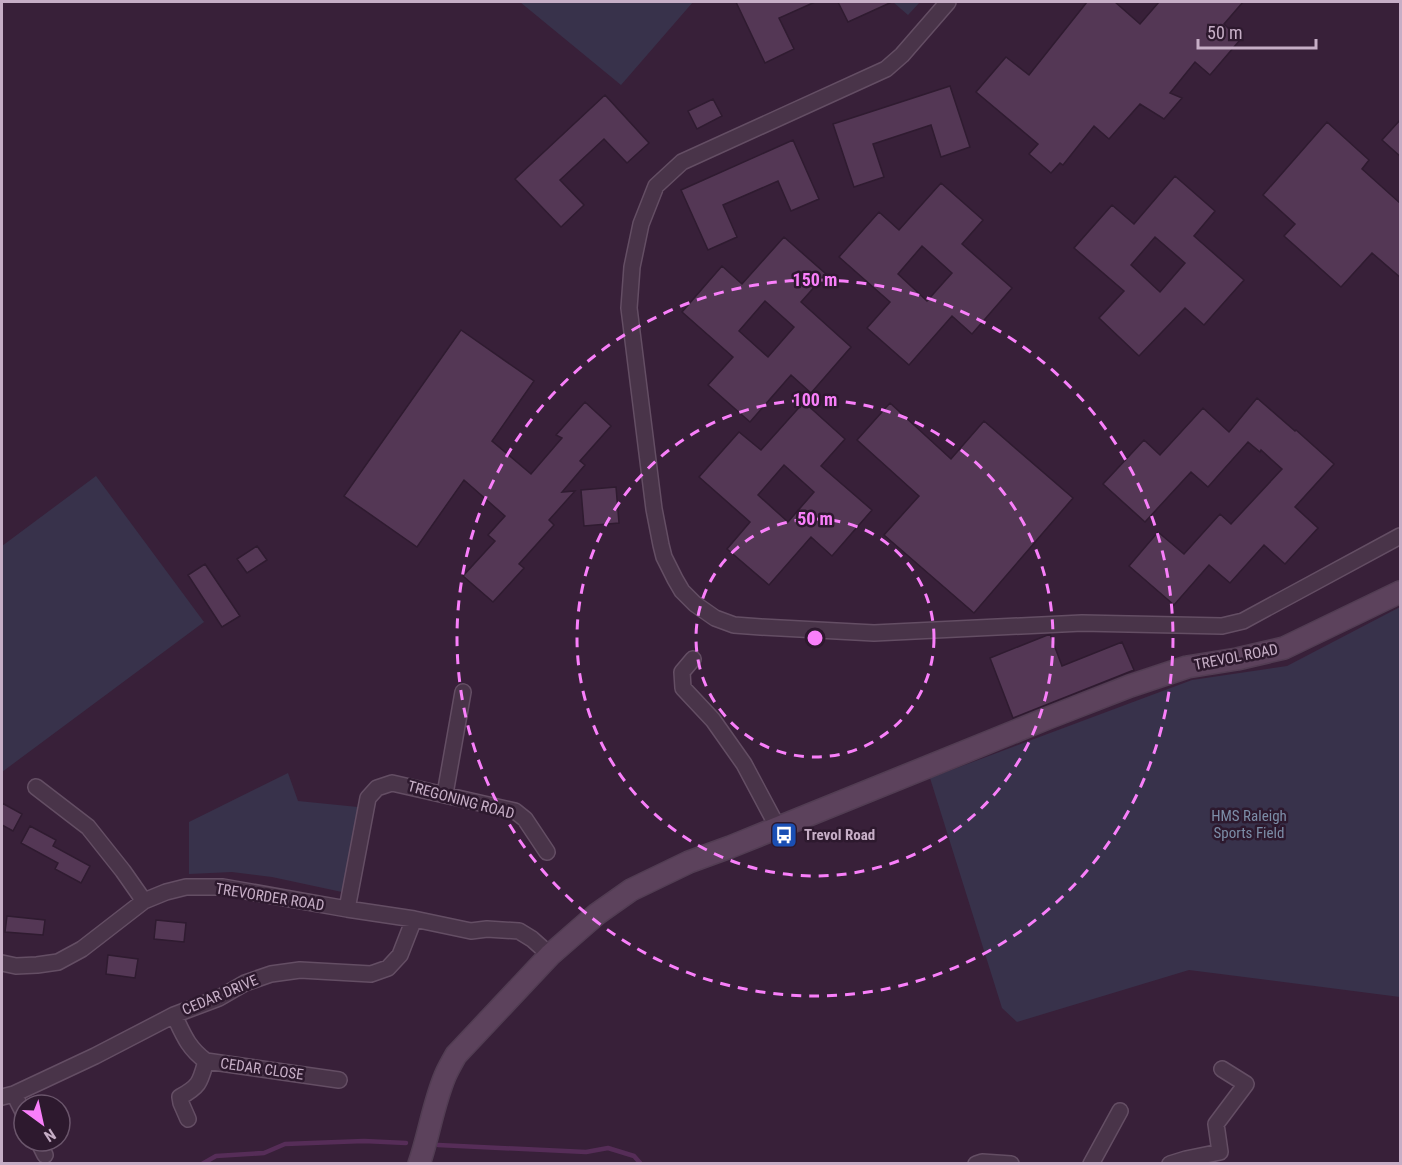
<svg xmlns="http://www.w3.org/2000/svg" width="1402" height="1165" font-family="'Roboto Condensed',sans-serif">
	<rect width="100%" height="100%" fill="#382039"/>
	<path fill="#38324b" d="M 520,2 L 693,2 L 621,85 Z
		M 893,2 L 920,2 L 908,15 Z
		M 96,476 L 204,622 L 2,772 L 2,546 Z
		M 1400,607 L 1400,997 L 1189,970 L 1017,1022 L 1002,1008 L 930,778 L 1192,680 L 1287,666 Z
		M 288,773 L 298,801 L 358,807 L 342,892 L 272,877 L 232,872 L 189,874 L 189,822 Z"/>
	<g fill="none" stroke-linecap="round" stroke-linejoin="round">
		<path stroke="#562d58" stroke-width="4.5" d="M 438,1145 L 586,1152 L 608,1148 L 634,1156 L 641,1164
			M 202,1164 L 216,1156 L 264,1153 L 285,1144 L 364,1141 L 406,1143"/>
	</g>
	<path fill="#543755" stroke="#2f1b30" stroke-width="1.5" fill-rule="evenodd" d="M 736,2 L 815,2 L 779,18 L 794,49 L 765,63 Z
		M 838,2 L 892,2 L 848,22 Z
		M 1087,2 L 1115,2 L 1140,24 L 1159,2 L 1243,2 L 1224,24 L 1240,40 L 1210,75 L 1195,62 L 1170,93 L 1182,98 L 1164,119 L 1140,104 L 1109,139 L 1094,126 L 1063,165 L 1060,163 L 1051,173 L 1029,154 L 1038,144 L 976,92 L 1006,57 L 1029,75 Z
		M 950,86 L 970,147 L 941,157 L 931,125 L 873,144 L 884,177 L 854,187 L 833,124 Z
		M 605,95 L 649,143 L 627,163 L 604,139 L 560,180 L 584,205 L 561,227 L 515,179 Z
		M 713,99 L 722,116 L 697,129 L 688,111 Z
		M 1401,119 L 1401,157 L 1382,140 Z
		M 1327,122 L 1369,160 L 1362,169 L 1401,204 L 1401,278 L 1372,253 L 1341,287 L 1284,236 L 1295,224 L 1263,195 Z
		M 793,140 L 819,199 L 791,211 L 778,181 L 723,205 L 737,237 L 708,250 L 681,190 Z
		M 1175,176 L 1215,211 L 1194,236 L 1244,280 L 1204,325 L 1185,308 L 1139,356 L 1099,318 L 1124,291 L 1074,248 L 1112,205 L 1134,224 ZM 1155,237 L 1185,263 L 1160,292 L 1131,265 Z
		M 941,183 L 983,220 L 962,244 L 1012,288 L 972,334 L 952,316 L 909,365 L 867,328 L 890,302 L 839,257 L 879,212 L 899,230 ZM 922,246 L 952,273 L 927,301 L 898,274 Z
		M 784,237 L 826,274 L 801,302 L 851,347 L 811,393 L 791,375 L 750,422 L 708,385 L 733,357 L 682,312 L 722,266 L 742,284 ZM 765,301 L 794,327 L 768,357 L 739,331 Z
		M 461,330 L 534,381 L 492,441 L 531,474 L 562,438 L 556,435 L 585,402 L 611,426 L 580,461 L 585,465 L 562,492 L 575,491 L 549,520 L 554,525 L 519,564 L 524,568 L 493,602 L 463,576 L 495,541 L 488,535 L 505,516 L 464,480 L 417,547 L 344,496 Z
		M 1257,398 L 1295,431 L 1296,430 L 1334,464 L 1295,507 L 1318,528 L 1285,564 L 1264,545 L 1230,583 L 1209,565 L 1174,605 L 1129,566 L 1158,532 L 1184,554 L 1220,514 L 1231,524 L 1282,469 L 1261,450 L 1260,452 L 1248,442 L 1208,487 L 1191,472 L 1145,522 L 1103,484 L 1144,440 L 1160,455 L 1203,408 L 1229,432 Z
		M 804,402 L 845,439 L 821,466 L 872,510 L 832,556 L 811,537 L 769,585 L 727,549 L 750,522 L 699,477 L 739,432 L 761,450 ZM 784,465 L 814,492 L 788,522 L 758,495 Z
		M 890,403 L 951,459 L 984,421 L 1073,498 L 974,613 L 884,535 L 919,496 L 857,440 Z
		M 616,487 L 619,523 L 584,526 L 581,490 Z
		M 257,546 L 267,560 L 247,573 L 237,559 Z
		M 205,564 L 240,616 L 222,627 L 188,575 Z
		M 1050,634 L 1062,666 L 1122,642 L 1134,670 L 1013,718 L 990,658 Z
		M 2,803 L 22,814 L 13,831 L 2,825 Z
		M 30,826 L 56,840 L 53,846 L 90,866 L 81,883 L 55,869 L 58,863 L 21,843 Z
		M 7,916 L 45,920 L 43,935 L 5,932 Z
		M 156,920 L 186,923 L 184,942 L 154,939 Z
		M 108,955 L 138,959 L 135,978 L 106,974 Z"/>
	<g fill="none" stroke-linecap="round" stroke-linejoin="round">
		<defs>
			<path id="street" d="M 948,2 L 902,55 L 886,69 L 682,162 L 656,186 L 641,224 L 632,267 L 629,308 L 654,509 L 661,545 L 664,557 L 675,579 L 682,591 L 695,604 L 715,618 L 734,625 L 761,627 L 874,633 L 1082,623 L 1222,626 L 1243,621 L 1400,536
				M 693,659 L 682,672 L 683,688 L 713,720 L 744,764 L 777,826
				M 36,787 L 88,827 L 123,871 L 144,901
				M 445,794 L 463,692
				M 347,909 L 368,798 L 377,788 L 392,783 L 515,811 L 525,819 L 547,852
				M 2,963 L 16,966 L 37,965 L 58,962 L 82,949 L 144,901 L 166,892 L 186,887 L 223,887 L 347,909 L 414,919 L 471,931 L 487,929 L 519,931 L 532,939 L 550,955
				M 174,1015 C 183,1034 188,1048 206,1061 L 339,1080
				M 14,1094 L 24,1114
				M 2,1097 L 14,1094 L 95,1056 L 174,1015 L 219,998 L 245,983 L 271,974 L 300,970 L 371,974 L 388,968 L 400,955 L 414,919
				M 188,1119 L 181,1103 L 180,1097 C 200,1086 200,1082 206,1061
				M 38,1141 L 45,1155
				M 976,1164 L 982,1162 L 1011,1164
				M 1091,1164 L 1120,1111
				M 1170,1164 L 1186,1159 L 1220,1152 L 1216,1124 L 1246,1084 L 1222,1069"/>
			<path id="secondary" d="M 419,1164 C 429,1135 433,1105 445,1076 C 448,1069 452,1062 456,1055 L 550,955 L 597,914 L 631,890 L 689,862 L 730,847 L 1048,718 L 1130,686 L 1187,667 L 1237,659 L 1284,648 L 1400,592"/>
		</defs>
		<use href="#street" stroke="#644e64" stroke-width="18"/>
		<use href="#secondary" stroke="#523d53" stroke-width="24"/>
		<use href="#street" stroke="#493449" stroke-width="15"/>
		<use href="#secondary" stroke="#5c425c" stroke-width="21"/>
	</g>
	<g fill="none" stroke="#f97ffa" stroke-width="3" stroke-dasharray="10 8">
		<circle cx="815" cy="638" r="119"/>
		<circle cx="815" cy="638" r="238"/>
		<circle cx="815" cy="638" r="358"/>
	</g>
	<defs>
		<symbol id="bus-square" viewBox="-11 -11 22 22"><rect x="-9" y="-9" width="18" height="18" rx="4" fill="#1a4fb4" stroke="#2d192e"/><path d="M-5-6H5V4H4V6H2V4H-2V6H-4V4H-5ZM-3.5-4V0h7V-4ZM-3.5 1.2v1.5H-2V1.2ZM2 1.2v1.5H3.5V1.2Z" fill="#fff"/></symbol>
	</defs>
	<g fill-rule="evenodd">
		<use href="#bus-square" x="769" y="820" width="30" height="30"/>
	</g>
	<g text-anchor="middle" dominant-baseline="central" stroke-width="5" stroke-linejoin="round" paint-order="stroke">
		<g font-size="15" fill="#c6aec6" stroke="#2d192e">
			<text transform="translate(1236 657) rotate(-11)">TREVOL ROAD</text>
			<text transform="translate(461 800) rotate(15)">TREGONING ROAD</text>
			<text transform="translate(270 897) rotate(9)">TREVORDER ROAD</text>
			<text transform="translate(220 995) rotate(-23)">CEDAR DRIVE</text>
			<text transform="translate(262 1069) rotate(8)">CEDAR CLOSE</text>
		</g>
		<g font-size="15" fill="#7c8da7" stroke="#2d192e">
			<text x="1249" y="816">HMS Raleigh<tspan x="1249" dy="17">Sports Field</tspan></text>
		</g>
		<g font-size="15" font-weight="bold" fill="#c6aec6" stroke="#2d192e" text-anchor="start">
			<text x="804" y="835">Trevol Road</text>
		</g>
	</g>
	<circle cx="815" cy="638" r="9" fill="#f97ffa" stroke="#2d192e" stroke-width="3"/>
	<g font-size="18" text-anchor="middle" font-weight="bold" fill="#f97ffa" stroke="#2d192e" stroke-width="5" stroke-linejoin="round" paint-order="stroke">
		<text x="815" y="286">150 m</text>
		<text x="815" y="406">100 m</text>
		<text x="815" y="525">50 m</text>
	</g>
	<rect width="1402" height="1165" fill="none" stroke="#c6aec6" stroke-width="6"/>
	<g transform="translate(42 1123) rotate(147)"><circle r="28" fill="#2d192e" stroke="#6a556b" stroke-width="1.5"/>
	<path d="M0-4.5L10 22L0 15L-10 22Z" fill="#f97ffa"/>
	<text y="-9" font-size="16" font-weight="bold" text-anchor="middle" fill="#c6aec6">N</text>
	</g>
	<path d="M1198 39v9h118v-9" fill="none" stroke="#c6aec6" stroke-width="3"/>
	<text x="1207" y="39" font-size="18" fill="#c6aec6" stroke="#2d192e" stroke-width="4.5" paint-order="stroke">50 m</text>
</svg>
